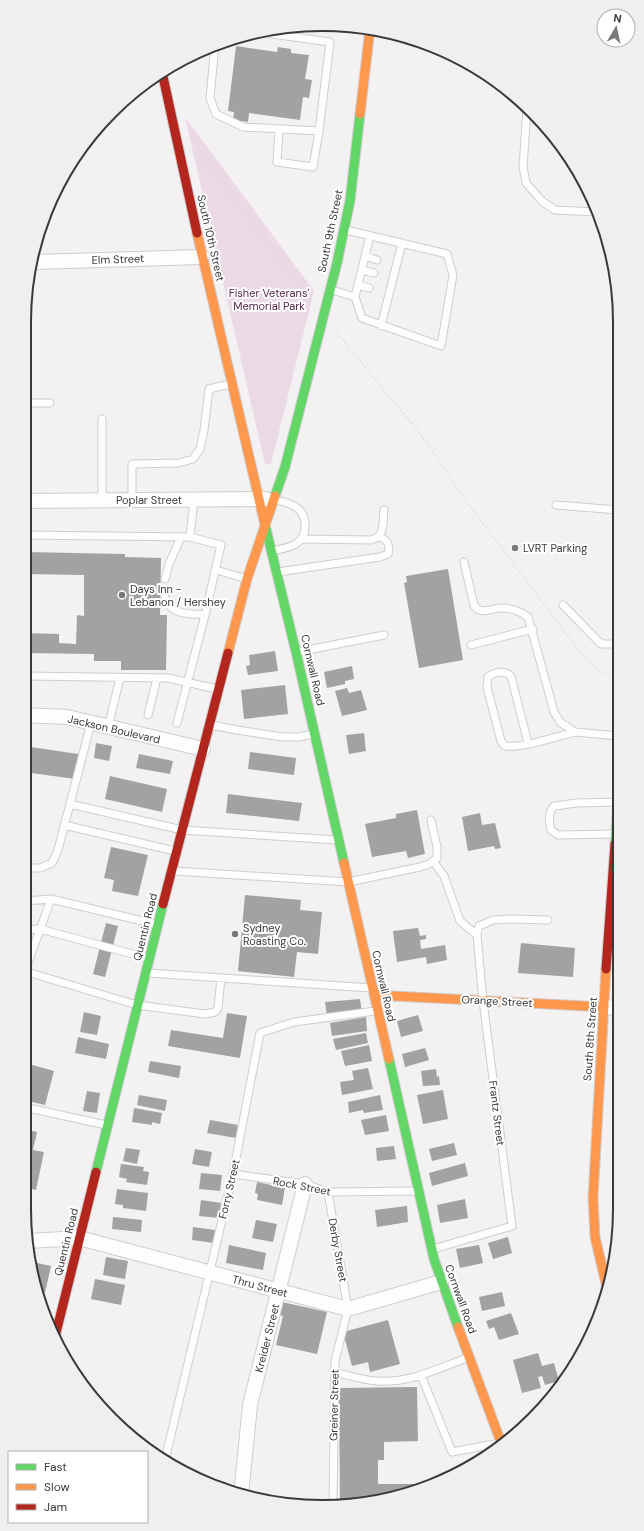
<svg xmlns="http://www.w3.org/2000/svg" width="644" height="1531" font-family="'DM Sans',sans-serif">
	<rect width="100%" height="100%" fill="#f4f1f3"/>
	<path fill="#ebd9e5" d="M 185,117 L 314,291 L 271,464 L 265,464 Z"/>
	<path fill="#a3a1a2" d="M 236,46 L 277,52 L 278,47 L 291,49 L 291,53 L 309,55 L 305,79 L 312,80 L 309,98 L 303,97 L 300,120 L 249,113 L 248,122 L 233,120 L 234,112 L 228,111 Z
		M 564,153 L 570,161 L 564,161 Z
		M 24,552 L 125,554 L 125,557 L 161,558 L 160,615 L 167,615 L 166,670 L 121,670 L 121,661 L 94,661 L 94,654 L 24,653 L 24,633 L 59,634 L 59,643 L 76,644 L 77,615 L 84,616 L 84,575 L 24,574 Z
		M 448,569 L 463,660 L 419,668 L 404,583 L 407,582 L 406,576 Z
		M 275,651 L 278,671 L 248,675 L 246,666 L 250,665 L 249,655 Z
		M 352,666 L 354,679 L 345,681 L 345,684 L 327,688 L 324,672 Z
		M 285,685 L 288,714 L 244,719 L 241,690 Z
		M 347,688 L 349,693 L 361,690 L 367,710 L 342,716 L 335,691 Z
		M 364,733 L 366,751 L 349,754 L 346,735 Z
		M 96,743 L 112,746 L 109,761 L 94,758 Z
		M 24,746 L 78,754 L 75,779 L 24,772 Z
		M 250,752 L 296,758 L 294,775 L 248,769 Z
		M 139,754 L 173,761 L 170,774 L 136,768 Z
		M 110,776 L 167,789 L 162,812 L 105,799 Z
		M 228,794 L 302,803 L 299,821 L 226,813 Z
		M 417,810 L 425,854 L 408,858 L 406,851 L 372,857 L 365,824 L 396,818 L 396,814 Z
		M 480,813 L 482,825 L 495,823 L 501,848 L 495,849 L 494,846 L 468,851 L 462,817 Z
		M 111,847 L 148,855 L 138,896 L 112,891 L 114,880 L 104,878 Z
		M 245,895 L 301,900 L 300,910 L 322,912 L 318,954 L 297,952 L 294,977 L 238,971 Z
		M 106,923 L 118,926 L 105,977 L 93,974 Z
		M 418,928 L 420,936 L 426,935 L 426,939 L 420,940 L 421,949 L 445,945 L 447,960 L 427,964 L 426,957 L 397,962 L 393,931 Z
		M 521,943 L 575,948 L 573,977 L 518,973 Z
		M 360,999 L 362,1013 L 327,1016 L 325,1002 Z
		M 84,1012 L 101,1016 L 97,1035 L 80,1032 Z
		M 227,1013 L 247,1016 L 240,1058 L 168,1046 L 171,1030 L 223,1038 Z
		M 418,1015 L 423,1031 L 401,1037 L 397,1021 Z
		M 366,1017 L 367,1031 L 332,1036 L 330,1023 Z
		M 366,1033 L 368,1043 L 336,1050 L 333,1039 Z
		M 78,1037 L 109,1044 L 106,1059 L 75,1053 Z
		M 369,1045 L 372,1061 L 345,1066 L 341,1051 Z
		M 425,1048 L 429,1060 L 405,1067 L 402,1054 Z
		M 150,1061 L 181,1066 L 179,1078 L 148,1072 Z
		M 29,1064 L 54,1071 L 45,1105 L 24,1100 L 24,1082 Z
		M 368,1068 L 373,1089 L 342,1095 L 340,1082 L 354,1080 L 352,1071 Z
		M 436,1069 L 437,1077 L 439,1076 L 440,1085 L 423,1086 L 421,1071 Z
		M 443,1090 L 448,1119 L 423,1124 L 417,1095 Z
		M 87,1091 L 100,1093 L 97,1113 L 83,1111 Z
		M 139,1095 L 167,1100 L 165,1111 L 137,1105 Z
		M 380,1095 L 383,1110 L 364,1113 L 363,1110 L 349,1113 L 348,1102 Z
		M 134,1108 L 162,1113 L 160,1124 L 152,1122 L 152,1125 L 132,1122 Z
		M 386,1115 L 389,1131 L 365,1135 L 361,1120 Z
		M 210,1120 L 238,1125 L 236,1138 L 207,1133 Z
		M 24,1129 L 37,1132 L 33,1150 L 44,1152 L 36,1190 L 24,1187 Z
		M 454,1143 L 457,1155 L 432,1161 L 429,1149 Z
		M 394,1146 L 396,1159 L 377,1161 L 376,1148 Z
		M 126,1148 L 140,1150 L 137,1164 L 123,1161 Z
		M 195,1149 L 212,1152 L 209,1167 L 192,1164 Z
		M 465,1163 L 468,1176 L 432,1186 L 429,1173 Z
		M 121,1164 L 144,1167 L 143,1171 L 149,1172 L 147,1185 L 126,1182 L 127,1179 L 119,1177 Z
		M 201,1173 L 222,1175 L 220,1191 L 199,1189 Z
		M 257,1182 L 285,1188 L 282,1205 L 257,1200 L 258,1194 L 255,1193 Z
		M 117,1189 L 148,1193 L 146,1211 L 123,1208 L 123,1205 L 115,1204 Z
		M 465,1199 L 468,1218 L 440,1223 L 437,1205 Z
		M 201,1200 L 221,1203 L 219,1218 L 199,1216 Z
		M 407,1206 L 408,1222 L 377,1227 L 375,1210 Z
		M 113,1217 L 142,1220 L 141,1232 L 112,1229 Z
		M 256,1220 L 277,1224 L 273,1242 L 252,1238 Z
		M 193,1227 L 215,1230 L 214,1243 L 192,1240 Z
		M 508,1237 L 512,1253 L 493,1259 L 488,1243 Z
		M 229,1245 L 266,1253 L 263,1270 L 226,1263 Z
		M 479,1245 L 483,1263 L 460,1268 L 456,1249 Z
		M 106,1257 L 128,1261 L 125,1279 L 103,1275 Z
		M 33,1262 L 51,1266 L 45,1293 L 38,1291 Z
		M 95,1279 L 125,1285 L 121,1305 L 91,1299 Z
		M 502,1292 L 505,1306 L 482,1311 L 479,1297 Z
		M 282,1302 L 327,1312 L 317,1354 L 276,1345 L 283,1316 L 279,1315 Z
		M 511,1313 L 519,1334 L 499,1340 L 494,1327 L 489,1329 L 486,1321 Z
		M 388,1320 L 400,1364 L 370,1372 L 368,1362 L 352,1366 L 343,1332 Z
		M 538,1353 L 542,1366 L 554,1363 L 559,1381 L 545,1385 L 542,1376 L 538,1377 L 541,1388 L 522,1393 L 513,1360 Z
		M 417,1387 L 418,1441 L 384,1442 L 384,1460 L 378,1460 L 378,1484 L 416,1484 L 416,1488 L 380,1501 L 340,1503 L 339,1388 Z"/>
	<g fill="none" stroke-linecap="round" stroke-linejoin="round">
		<defs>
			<path id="lane" d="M 257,32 L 330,42 L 319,131 L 313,167 L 277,162 L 279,129
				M 215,45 L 210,98 L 216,114 L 243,127 L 319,131
				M 527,109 L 523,167 L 526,183 L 543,202 L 555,210 L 596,212
				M 346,230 L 447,254 L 453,275 L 441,346 L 362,318 L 355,297 L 370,236
				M 365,256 L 377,260
				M 362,270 L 374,273
				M 358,285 L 369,288
				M 332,290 L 355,297
				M 381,326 L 402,243
				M 24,403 L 50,403
				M 102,500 L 102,419
				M 132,500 L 132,464 L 179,463 L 193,459 L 200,449 L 204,430 L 209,389 L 230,384
				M 556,505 L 618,510
				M 24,535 L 190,537 L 194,500
				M 301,539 L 371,540 C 386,536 382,523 384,510
				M 272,551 C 280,549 289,548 296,544 C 308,536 308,516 297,508 C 291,503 283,502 276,500
				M 464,562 L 474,605 C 481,616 490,608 501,608 C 512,608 520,611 528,617 L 550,697 L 554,712 L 560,722 L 575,732 L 619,736
				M 216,570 L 244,578
				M 278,572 L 380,557 L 388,554 C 390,545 388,540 380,537
				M 165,579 L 169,564 L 181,537
				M 164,594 C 169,616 186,613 205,615
				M 563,605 L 601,644 L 618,644
				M 471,645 L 533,629
				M 297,652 L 384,635
				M 24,676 L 168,678 L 217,689
				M 148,715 L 157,678
				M 177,723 L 205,615 L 221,545 L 190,537
				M 212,725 L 237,730 L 283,737 L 299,737 L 314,734
				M 108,727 L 120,678
				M 528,743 L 511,676 C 505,670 494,672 488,677 L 487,687 L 501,741 L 505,746 C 524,748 555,737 575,732
				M 70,804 L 182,830 L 337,840
				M 64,825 L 175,851
				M 616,834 L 558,835 L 551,830 C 549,822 548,812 554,806 L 577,803 L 617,802
				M 433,861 L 444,876 L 460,921 L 477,935
				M 24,868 L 40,868 L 52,863 L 58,850 L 91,723
				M 174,871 L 348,882 L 420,867 L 429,864 L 437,858 L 437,847 L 431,820
				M 24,901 L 51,899 L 155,924
				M 24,930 L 40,929 L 147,958
				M 24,971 L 137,1005 L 205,1014 L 215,1012 L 218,1008 L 221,978
				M 148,973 L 371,988
				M 24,974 L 51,899
				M 24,1107 L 106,1125
				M 233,1174 L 305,1184 L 328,1192 L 417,1191
				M 328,1192 L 348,1309 L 335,1361 L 333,1503
				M 433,1249 L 512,1226 L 483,1001 L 477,935 L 479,926 L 493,920 L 511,919 L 548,920
				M 335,1372 C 349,1376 363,1380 377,1381 C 408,1384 439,1368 467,1358
				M 421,1375 L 452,1452 L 500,1443
				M 165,1460 L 233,1174 L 260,1033 L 294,1022 L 375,1011"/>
			<path id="street" d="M 34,262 L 202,257
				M 24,501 L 266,499
				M 24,715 L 67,717 L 203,749
				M 604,1007 L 619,1008
				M 29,1241 L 79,1238 L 348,1309 L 441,1282
				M 241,1495 L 250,1405 L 305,1184"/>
			<path id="fast" d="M 275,496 L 285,467 L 337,263 L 350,201 L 360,114
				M 265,525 L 296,652 L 344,863
				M 615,844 L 619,791
				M 389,1059 L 434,1259 L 458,1327
				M 96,1172 L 163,904"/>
			<path id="slow" d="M 360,114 L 370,29
				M 197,233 L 265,525
				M 228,653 L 247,579 L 275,496
				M 344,863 L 389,1059
				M 606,969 L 593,1198 L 595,1237 L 607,1288
				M 374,995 L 604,1007
				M 458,1327 L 502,1445"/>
			<path id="jam" d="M 162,72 L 197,233
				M 163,904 L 228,653
				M 606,969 L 615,844
				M 55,1337 L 96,1172"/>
		</defs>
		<use href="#lane" stroke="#cfcdce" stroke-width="9"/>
		<use href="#street" stroke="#cfcdce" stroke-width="16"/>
		<use href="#fast" stroke="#cfcdce" stroke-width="11"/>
		<use href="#slow" stroke="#cfcdce" stroke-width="11"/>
		<use href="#jam" stroke="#cfcdce" stroke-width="11"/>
		<path stroke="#dadada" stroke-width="2" stroke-dasharray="1 3" stroke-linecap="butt" d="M 194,140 L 311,299
			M 337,333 L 422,436 L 467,502 L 587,661 L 609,676 L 619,676"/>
		<use href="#lane" stroke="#fdfdfd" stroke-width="7"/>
		<use href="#street" stroke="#fdfdfd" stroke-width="14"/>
		<use href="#fast" stroke="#63d668" stroke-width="9"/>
		<use href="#slow" stroke="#ff974d" stroke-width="9"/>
		<use href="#jam" stroke="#b3261e" stroke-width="9"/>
	</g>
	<g fill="#7b797b" stroke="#fff" stroke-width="1.5">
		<circle cx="515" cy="548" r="4"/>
		<circle cx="122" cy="595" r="4"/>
		<circle cx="235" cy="934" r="4"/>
	</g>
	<g text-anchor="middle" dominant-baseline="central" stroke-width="4" stroke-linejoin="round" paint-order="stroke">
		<g font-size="11" fill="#3a393a" stroke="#fff">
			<text transform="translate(330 231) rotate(-78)">South 9th Street</text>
			<text transform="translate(211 238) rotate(77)">South 10th Street</text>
			<text transform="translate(118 259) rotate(-2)">Elm Street</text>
			<text x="149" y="500">Poplar Street</text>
			<text transform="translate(313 670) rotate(77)">Cornwall Road</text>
			<text transform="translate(114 729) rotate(13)">Jackson Boulevard</text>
			<text transform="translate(145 927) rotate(-76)">Quentin Road</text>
			<text transform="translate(384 986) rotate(77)">Cornwall Road</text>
			<text transform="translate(497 1001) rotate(3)">Orange Street</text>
			<text transform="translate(590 1039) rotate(-86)">South 8th Street</text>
			<text transform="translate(497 1113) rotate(83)">Frantz Street</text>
			<text transform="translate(302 1186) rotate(11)">Rock Street</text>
			<text transform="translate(229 1189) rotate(-77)">Forry Street</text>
			<text transform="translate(66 1242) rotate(-76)">Quentin Road</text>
			<text transform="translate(338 1250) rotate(80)">Derby Street</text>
			<text transform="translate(260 1286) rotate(15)">Thru Street</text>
			<text transform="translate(461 1299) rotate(70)">Cornwall Road</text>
			<text transform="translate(267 1338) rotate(-76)">Kreider Street</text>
			<text transform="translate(334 1405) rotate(-89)">Greiner Street</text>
		</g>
		<g font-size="11" fill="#58264a" stroke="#fff">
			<text x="269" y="293">Fisher Veterans'<tspan x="269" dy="13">Memorial Park</tspan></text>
		</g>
		<g font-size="11" fill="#3a393a" stroke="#fff" text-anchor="start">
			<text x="523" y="548">LVRT Parking</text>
			<text x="130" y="589">Days Inn -<tspan x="130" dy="13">Lebanon / Hershey</tspan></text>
			<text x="243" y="928">Sydney<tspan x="243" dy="13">Roasting Co.</tspan></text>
		</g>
	</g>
	<path d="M0 0H644V1531H0ZM322 31H322A291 291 0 0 1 613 322V1209A291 291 0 0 1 322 1500H322A291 291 0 0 1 31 1209V322A291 291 0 0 1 322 31Z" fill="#efefef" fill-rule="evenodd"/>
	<path fill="none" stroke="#3a393a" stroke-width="2" d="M322 31H322A291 291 0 0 1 613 322V1209A291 291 0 0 1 322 1500H322A291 291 0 0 1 31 1209V322A291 291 0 0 1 322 31Z"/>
	<rect x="8" y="1451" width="140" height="72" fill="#ffffff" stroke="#b0b0b0"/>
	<rect x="16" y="1464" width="20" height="6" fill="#63d668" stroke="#b0b0b0"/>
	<text x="44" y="1471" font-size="12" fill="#3a393a">Fast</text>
	<rect x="16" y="1484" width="20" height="6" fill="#ff974d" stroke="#b0b0b0"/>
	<text x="44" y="1491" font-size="12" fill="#3a393a">Slow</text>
	<rect x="16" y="1504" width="20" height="6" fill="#b3261e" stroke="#b0b0b0"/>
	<text x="44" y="1511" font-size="12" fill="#3a393a">Jam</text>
	<g transform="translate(616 28) rotate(9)"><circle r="19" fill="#ffffff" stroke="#b0b0b0"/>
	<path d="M0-3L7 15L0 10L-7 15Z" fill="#7b797b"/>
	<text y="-6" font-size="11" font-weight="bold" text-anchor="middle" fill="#3a393a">N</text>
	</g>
</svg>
